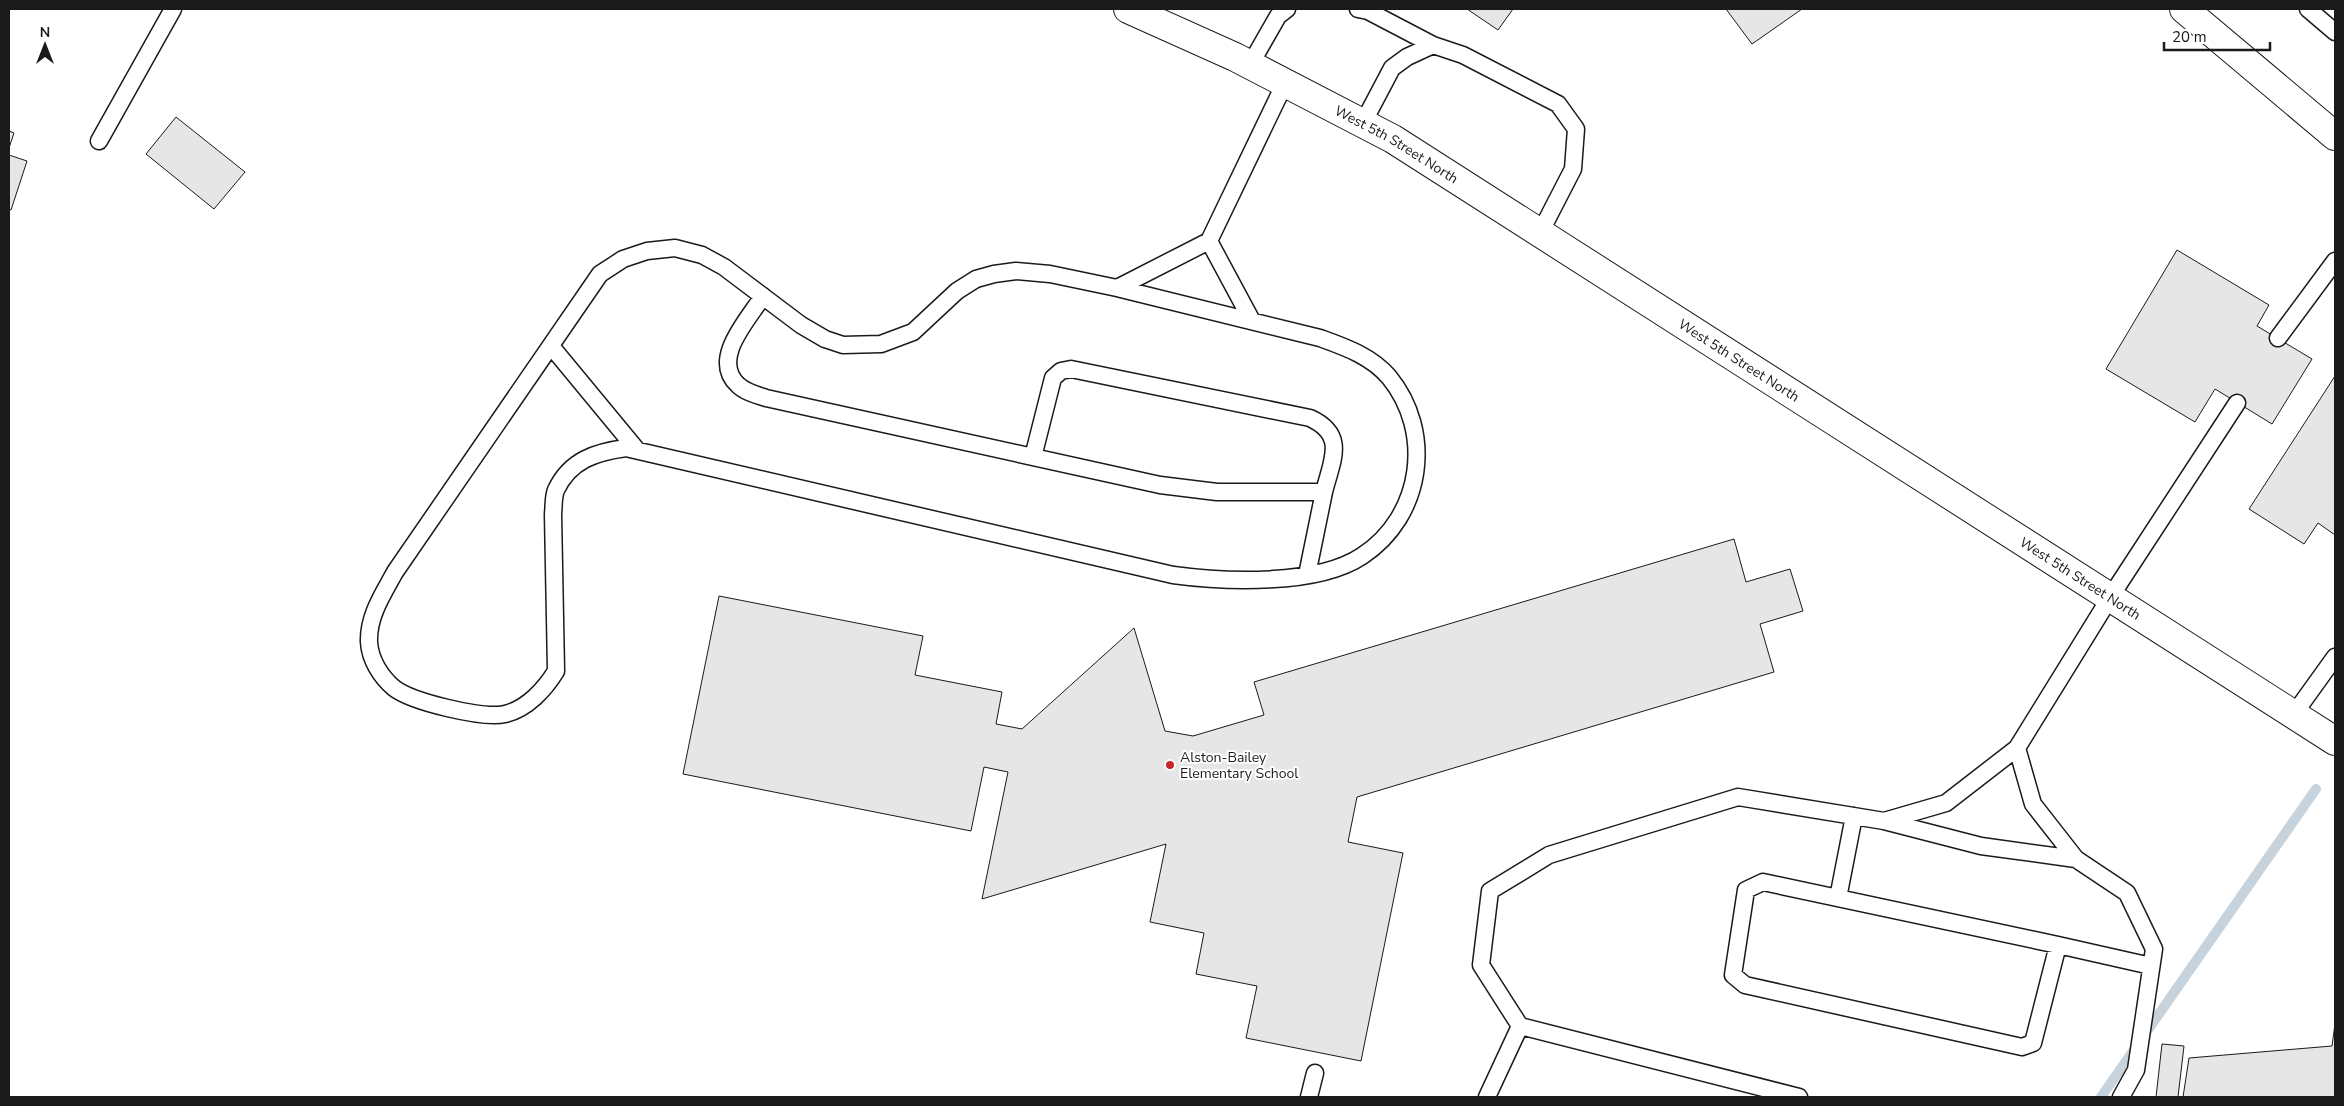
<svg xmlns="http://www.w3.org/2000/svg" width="2344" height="1106" font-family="'Nunito Sans',sans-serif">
	<rect width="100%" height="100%" fill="#fff"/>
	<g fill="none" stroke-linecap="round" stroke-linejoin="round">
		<path stroke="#c6d2dc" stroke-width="10" d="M 2101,1097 L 2316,789"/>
	</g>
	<path fill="#e6e6e6" stroke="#1a1a1a" d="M 1467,9 L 1513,9 L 1498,30 Z
		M 1726,9 L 1802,9 L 1752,44 Z
		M 176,117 L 245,172 L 214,209 L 146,154 Z
		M 9,131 L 14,133 L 9,148 Z
		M 9,155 L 27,161 L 11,210 L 9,209 Z
		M 2177,250 L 2269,305 L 2257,326 L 2312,359 L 2272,424 L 2215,389 L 2195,422 L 2106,369 Z
		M 2335,376 L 2335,535 L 2318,523 L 2304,544 L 2249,509 Z
		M 1734,539 L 1746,582 L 1790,569 L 1803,611 L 1760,624 L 1774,672 L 1357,797 L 1348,842 L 1403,853 L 1361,1061 L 1246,1038 L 1257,986 L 1196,974 L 1204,933 L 1150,922 L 1166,844 L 982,899 L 1008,772 L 984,767 L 971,831 L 683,774 L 719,596 L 923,636 L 915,675 L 1002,692 L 996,724 L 1022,729 L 1134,628 L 1165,731 L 1193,736 L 1264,715 L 1254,682 Z
		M 2335,1024 L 2335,1097 L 2183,1097 L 2189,1058 L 2332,1046 Z
		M 2162,1044 L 2184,1046 L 2178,1097 L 2156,1097 Z"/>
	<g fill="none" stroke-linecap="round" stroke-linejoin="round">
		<defs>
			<path id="service" d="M 1358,9 L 1368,11 L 1433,45
				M 2308,9 L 2335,32
				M 1250,65 L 1278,16 L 1287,9
				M 1363,123 L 1392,68 L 1407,57 L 1433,45 L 1463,55 L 1558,104 L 1576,129 L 1573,169 L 1540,233
				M 99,141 L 173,9
				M 1209,241 L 1252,321
				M 1117,288 L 1320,338 C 1345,347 1371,356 1389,377 C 1434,432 1423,516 1362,556 C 1317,586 1225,582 1173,575 L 626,448 C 596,452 570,460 556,490 C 553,497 554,506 553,514 L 556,671 C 545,689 527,709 505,714 C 483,719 412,702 394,688 C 381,677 370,660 369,642 C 368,616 383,594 395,572 L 600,274 L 623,259 L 647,251 L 675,248 L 702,255 L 724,267 L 801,325 L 825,339 L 843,345 L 881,344 L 913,332 L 957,291 L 976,279 L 994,274 L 1016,271 L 1050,274 L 1117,288 L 1209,241 L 1285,83
				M 763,296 C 748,320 710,359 738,385 C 745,392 757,395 766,398 L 1160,485 L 1217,492 L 1324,492 C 1332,460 1347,435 1310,418 L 1071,369 L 1061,371 L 1053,378 L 1033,457
				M 2278,338 L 2335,261
				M 551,346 L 637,450
				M 1307,575 L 1324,492
				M 2294,714 L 2335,657
				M 2017,748 L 2111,596 L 2237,403
				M 1884,821 L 1946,803 L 2017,748 L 2033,804 L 2076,859 L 2127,893 L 2154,949 L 2136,1070 L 2121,1097
				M 1838,898 L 1854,816
				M 2058,945 L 2033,1043 L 2022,1047 L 1745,985 L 1733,975 L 1746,890 L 1763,882 L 2058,945 L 2151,966
				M 1309,1097 L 1315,1073
				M 1487,1097 L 1520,1026
				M 1799,1097 L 1520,1026 L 1481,965 L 1490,891 L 1549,855 L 1738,797 L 1884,821 L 1981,846 L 2076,859"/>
			<path id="minor" d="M 2184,9 L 2335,136"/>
			<g id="primary">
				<path id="s1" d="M 1128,9 L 1235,57 L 1393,139 L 2335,741"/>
			</g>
		</defs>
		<use href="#service" stroke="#1a1a1a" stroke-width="19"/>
		<use href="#minor" stroke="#1a1a1a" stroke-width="30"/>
		<use href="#primary" stroke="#1a1a1a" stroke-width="30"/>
		<use href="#service" stroke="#fff" stroke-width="16"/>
		<use href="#minor" stroke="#fff" stroke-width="28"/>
		<use href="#primary" stroke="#fff" stroke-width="28"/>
	</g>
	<circle fill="#c62828" stroke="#fff" stroke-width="2" cx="1170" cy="765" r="5"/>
	<g text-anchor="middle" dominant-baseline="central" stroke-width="4" stroke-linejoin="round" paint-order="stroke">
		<g font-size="14" fill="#1a1a1a" stroke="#fff">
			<text stroke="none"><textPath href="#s1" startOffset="301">West 5th Street North</textPath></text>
			<text stroke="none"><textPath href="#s1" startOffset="706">West 5th Street North</textPath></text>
			<text stroke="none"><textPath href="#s1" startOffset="1111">West 5th Street North</textPath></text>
		</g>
		<g font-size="14" fill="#1a1a1a" stroke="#fff" text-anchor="start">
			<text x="1180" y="757">Alston-Bailey<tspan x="1180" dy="16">Elementary School</tspan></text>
		</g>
	</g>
	<rect width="2344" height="1106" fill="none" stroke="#1a1a1a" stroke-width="20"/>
	<g transform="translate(45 45)" stroke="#ffffff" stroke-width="4" paint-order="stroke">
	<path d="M0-4L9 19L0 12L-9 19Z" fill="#1a1a1a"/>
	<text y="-8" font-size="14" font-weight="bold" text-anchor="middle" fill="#1a1a1a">N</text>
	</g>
	<path d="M2164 42v8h106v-8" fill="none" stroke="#1a1a1a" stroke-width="2.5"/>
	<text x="2172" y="42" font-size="15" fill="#1a1a1a" stroke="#ffffff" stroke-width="4" paint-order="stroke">20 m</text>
</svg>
